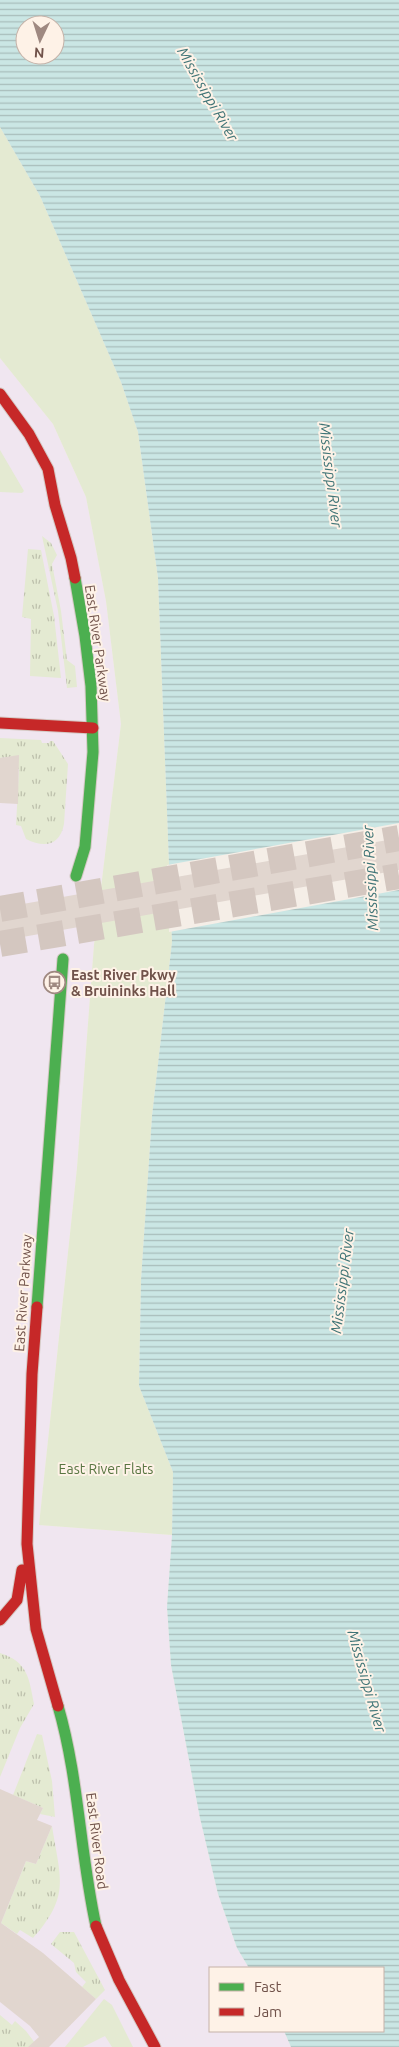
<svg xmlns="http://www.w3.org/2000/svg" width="399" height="2047" font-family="Ubuntu,sans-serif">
	<defs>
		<pattern id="grass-tufts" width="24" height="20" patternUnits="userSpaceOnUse" patternTransform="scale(1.25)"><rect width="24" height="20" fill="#e4ead2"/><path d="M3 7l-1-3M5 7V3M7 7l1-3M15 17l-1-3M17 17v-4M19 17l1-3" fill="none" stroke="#bdc0ac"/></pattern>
		<pattern id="water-rules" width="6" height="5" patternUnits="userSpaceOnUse" patternTransform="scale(1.25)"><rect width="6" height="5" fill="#cae6e4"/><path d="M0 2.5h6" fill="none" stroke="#a8bdbb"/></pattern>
	</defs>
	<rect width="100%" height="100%" fill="#f5eee7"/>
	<path fill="#f0e6f0" d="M 0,358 L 53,424 L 86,497 L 106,601 L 121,724 L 94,945 L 77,1168 L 39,1525 L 172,1535 L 167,1607 L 171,1665 L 200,1818 L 218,1894 L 237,1948 L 249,1968 L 210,1968 L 210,2031 L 284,2031 L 291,2047 L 0,2047 Z"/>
	<path fill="url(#grass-tufts)" d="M 42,536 L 51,543 L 57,555 L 52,564 L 61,611 L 67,660 L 75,666 L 77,687 L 67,688 L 58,611 Z
		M 28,549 L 41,550 L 54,616 L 61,678 L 30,676 L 31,619 L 22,617 Z
		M 0,738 L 41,740 L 42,743 L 49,743 L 50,741 L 53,741 L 68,764 L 64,824 C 60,846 44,848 26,839 L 21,826 L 16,825 L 19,769 L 17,769 L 18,756 L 0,758 Z
		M 0,1653 C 28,1662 29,1678 34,1704 L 20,1728 L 0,1777 Z
		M 37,1734 L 42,1735 L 52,1781 L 55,1817 L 40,1814 L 43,1808 L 13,1795 Z
		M 52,1826 C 60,1878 71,1895 33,1938 L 20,1930 L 17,1934 L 1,1923 L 26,1861 L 36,1864 Z
		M 60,1932 L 74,1932 L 105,1990 L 96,1999 L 82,1987 L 86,1982 L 76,1972 L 74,1963 L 51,1944 Z
		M 0,2015 L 12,2025 L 15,2021 L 26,2031 L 38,2047 L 0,2047 Z"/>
	<path fill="#e4ead2" d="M 0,127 L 40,196 L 121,382 L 138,432 L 158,578 L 172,942 L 152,1116 L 141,1280 L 139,1386 L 173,1472 L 172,1535 L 39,1525 L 77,1168 L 94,945 L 121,724 L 106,601 L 86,497 L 53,424 L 0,358 Z
		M 0,450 L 24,491 L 22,493 L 0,492 Z
		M 104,1999 L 112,2005 L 133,2047 L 112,2047 L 105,2036 L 83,2047 L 65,2047 Z"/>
	<path fill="url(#water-rules)" fill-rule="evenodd" d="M 0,0 L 399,0 L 399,2047 L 291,2047 L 284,2031 L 383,2031 L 383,1968 L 249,1968 L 237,1948 L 218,1894 L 200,1818 L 171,1665 L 167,1607 L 172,1535 L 173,1472 L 139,1386 L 141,1280 L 152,1116 L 172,942 L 158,578 L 138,432 L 121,382 L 40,196 L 0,127 ZM 25,25 L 55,25 L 55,55 L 25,55 Z"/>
	<path fill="#f5eee7" d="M 399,823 L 399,890 L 169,932 L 167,865 Z"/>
	<path fill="#e1d6cf" d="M 19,755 L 18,804 L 0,803 L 0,758 Z
		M 399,838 L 399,870 L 0,941 L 0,908 Z
		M 0,1789 L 43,1808 L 37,1820 L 52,1826 L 36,1864 L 26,1861 L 1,1923 L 43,1953 L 96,1999 L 49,2047 L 28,2047 L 39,2037 L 30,2026 L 0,2002 Z"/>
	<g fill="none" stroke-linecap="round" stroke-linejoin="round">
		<path stroke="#d4c7c0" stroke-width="26" stroke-dasharray="26 13" stroke-linecap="butt" d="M 0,909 L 399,838
			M 0,944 L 399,876"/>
		<defs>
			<path id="fast" d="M 75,578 L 85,636 L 91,686 L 93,752 L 85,847 L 76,876
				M 37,1307 L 63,959
				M 58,1706 C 79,1778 80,1854 96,1926"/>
			<path id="jam" d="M 0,394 L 29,434 L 48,469 L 55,505 L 71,558 L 75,578
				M 0,723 L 93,728
				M 37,1307 L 32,1374 L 27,1544 L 36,1629 L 58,1706
				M 0,1620 L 17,1600 L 22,1570
				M 96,1926 L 119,1980 L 155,2047"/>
		</defs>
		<use href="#fast" stroke="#d4c9c4" stroke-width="13"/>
		<use href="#jam" stroke="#d4c9c4" stroke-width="13"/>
		<use href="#fast" stroke="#4caf50" stroke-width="11"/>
		<use href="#jam" stroke="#c62828" stroke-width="11"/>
	</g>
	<defs>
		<symbol id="bus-ring" viewBox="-11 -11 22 22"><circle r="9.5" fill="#fef2e7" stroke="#9f8981" stroke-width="1.5"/><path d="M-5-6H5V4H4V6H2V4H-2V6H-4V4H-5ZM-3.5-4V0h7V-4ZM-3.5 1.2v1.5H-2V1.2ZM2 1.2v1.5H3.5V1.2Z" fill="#9f8981"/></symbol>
	</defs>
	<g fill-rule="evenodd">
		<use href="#bus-ring" x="42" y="970" width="25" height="25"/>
	</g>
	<g text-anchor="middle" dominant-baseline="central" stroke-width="4" stroke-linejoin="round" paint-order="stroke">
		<g font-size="14" fill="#70524a" stroke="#fef2e7">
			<text transform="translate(98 643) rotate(82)">East River Parkway</text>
			<text transform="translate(23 1293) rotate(-86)">East River Parkway</text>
			<text transform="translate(97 1841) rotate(83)">East River Road</text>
		</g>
		<g font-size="14" font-weight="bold" fill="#70524a" stroke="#fef2e7" text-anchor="start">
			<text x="71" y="975">East River Pkwy<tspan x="71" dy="16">&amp; Bruininks Hall</tspan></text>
		</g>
		<g font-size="14" fill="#597642" stroke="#fef2e7">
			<text x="106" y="1469">East River Flats</text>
		</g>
		<g font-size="15" font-style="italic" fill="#3f7476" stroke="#fef2e7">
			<text transform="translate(208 94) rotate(60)">Mississippi River</text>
			<text transform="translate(331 475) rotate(83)">Mississippi River</text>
			<text transform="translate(370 878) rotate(-93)">Mississippi River</text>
			<text transform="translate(342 1281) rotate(-83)">Mississippi River</text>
			<text transform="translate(367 1681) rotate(74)">Mississippi River</text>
		</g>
	</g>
	<rect x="209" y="1967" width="175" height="65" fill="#fef2e7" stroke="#c5b2a8"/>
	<rect x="219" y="1983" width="25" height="8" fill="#4caf50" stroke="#c5b2a8"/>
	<text x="254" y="1992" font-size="15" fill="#70524a">Fast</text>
	<rect x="219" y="2008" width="25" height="8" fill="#c62828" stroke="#c5b2a8"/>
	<text x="254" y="2017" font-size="15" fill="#70524a">Jam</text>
	<g transform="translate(40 40) rotate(184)"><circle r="24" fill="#fef2e7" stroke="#c5b2a8"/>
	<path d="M0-4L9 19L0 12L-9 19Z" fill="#9f8981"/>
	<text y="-8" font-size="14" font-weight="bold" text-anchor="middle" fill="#70524a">N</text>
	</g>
</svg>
